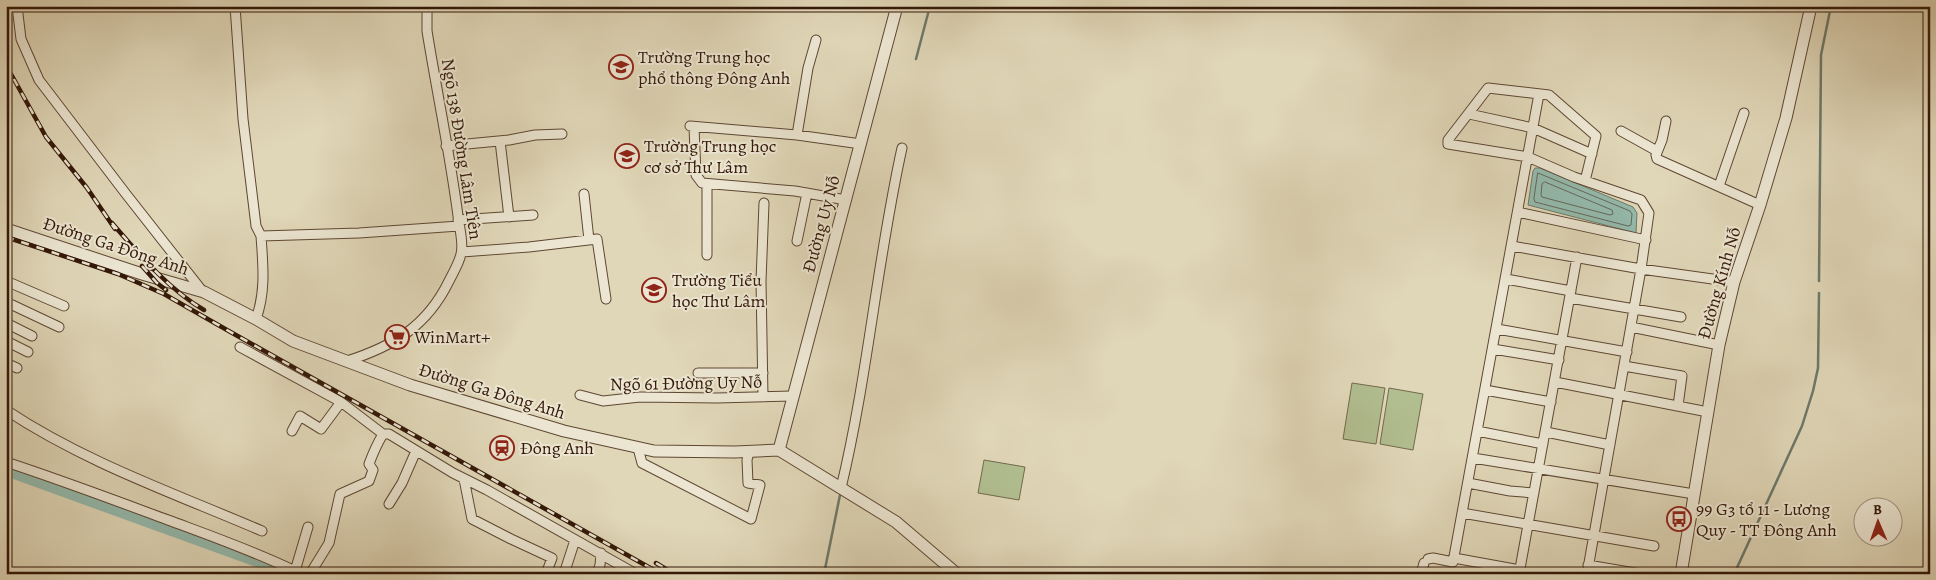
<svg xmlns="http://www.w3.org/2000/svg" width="1936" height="580" font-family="Alegreya,serif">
	<rect width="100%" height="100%" fill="#e0d7b8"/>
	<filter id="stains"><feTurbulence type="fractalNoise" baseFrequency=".004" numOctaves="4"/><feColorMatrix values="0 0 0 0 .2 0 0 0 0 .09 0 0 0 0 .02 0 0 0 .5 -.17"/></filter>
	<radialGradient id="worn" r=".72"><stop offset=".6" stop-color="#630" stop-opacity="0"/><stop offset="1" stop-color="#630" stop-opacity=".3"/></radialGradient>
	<path fill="#b1be90" stroke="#726a4c" d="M 1352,383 L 1385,388 L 1376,444 L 1343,439 Z
		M 1389,388 L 1423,394 L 1413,450 L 1380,444 Z
		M 984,460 L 1025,467 L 1019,500 L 978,493 Z"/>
	<path fill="#94baad" stroke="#6d796b" d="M 1535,168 L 1540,168 L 1633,207 L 1637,213 L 1636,233 L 1528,205 L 1533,171 Z"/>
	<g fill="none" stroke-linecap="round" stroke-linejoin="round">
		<path stroke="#64685a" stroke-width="1" d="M 1538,173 L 1630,211 L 1632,214 L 1631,225 L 1628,226 L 1535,202 L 1534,199 Z
			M 1545,182 L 1612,210 L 1613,214 L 1610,215 L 1542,197 L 1541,195 L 1542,184 Z"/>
		<path stroke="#6d796b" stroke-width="2.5" d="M 916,59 L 930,6
			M 1819,281 L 1821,55 L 1831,6
			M 1735,572 L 1802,426 L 1813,391 L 1818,368 L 1819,293
			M 824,574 L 840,495"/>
		<path stroke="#94baad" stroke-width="14" d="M 6,469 L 271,565 L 285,574"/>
		<defs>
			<path id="minor" d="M 17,6 L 21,39 L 39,80 L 126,194 L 203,292
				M 235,6 L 243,119 L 256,226 L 261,236 L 359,233 L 459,226
				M 1469,114 L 1533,128 L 1592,154
				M 1666,121 L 1662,140 L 1656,155 L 1657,159 L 1760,205
				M 690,126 L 797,135 L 861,144
				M 694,127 L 696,175 L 702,183 L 795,191 L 846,200
				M 1621,131 L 1657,151
				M 797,135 L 808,68 L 816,40
				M 500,141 L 509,217
				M 446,146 L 509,140 L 535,135 L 562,134
				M 1585,181 L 1596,136 L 1549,95 L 1488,88 L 1448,140 L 1448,144 L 1528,157 L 1574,177 L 1641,200 L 1649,213 L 1641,269 L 1587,574
				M 707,184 L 707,255
				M 1719,186 L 1744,113
				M 584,194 L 589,240
				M 1518,212 L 1646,240
				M 458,220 L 533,215
				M 797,241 L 807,193
				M 1512,246 L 1641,269 L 1734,282
				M 462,252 L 529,247 L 597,239 L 606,299
				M 1506,279 L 1571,291
				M 6,281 L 64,306
				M 1570,298 L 1681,317
				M 6,302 L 59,327
				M 256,319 C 266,291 263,265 261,236
				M 6,323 L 32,336
				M 1631,327 L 1719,345
				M 1497,329 L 1627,352
				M 6,341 L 28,352
				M 240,347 L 341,402 L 383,434 L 389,434 L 453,473 L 487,490 L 636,574
				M 1493,349 L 1559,360
				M 347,361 C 394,346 427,326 449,281 C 453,273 459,263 461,254 C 464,243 459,227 458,216 C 450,154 437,93 427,31 L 427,6
				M 6,363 L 17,368
				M 1624,366 L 1682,376 L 1678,406
				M 698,373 L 763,373
				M 1555,382 L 1708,412
				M 1485,390 L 1551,402
				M 580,395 L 603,401 L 640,397 L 717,398 L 793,396
				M 763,397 L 761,281 L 764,203
				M 6,410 C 84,462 176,494 262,531
				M 292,431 L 300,416 L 321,429 L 341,402
				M 1477,431 L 1543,444
				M 1546,432 L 1610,445
				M 638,448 L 642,463 L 751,519 L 760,485 L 748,483 L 747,460 L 749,452
				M 1473,458 L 1694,494
				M 6,462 C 61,480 114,500 168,520 C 211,536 254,551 295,571 L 308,527
				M 464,479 L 472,519 L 511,539 L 552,558 L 546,574
				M 1468,483 L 1510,491 L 1534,493
				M 841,488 C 868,376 877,260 902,148
				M 389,504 L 402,483 L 416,451
				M 1462,513 L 1654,546
				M 1454,558 L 1520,570
				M 1428,559 L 1433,558 L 1453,562 L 1539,94
				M 1588,565 L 1641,574
				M 310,574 L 329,543 L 340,494 L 369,481 L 373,470 L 369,464 C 373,453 377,444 383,434
				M 564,574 L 575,540
				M 597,574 L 600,565 L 601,553
				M 1421,574 L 1424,563
				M 1519,574 L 1577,257"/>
			<path id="tertiary" d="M 6,229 L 142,274 L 204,292 L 256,319 L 293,341 L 410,385 L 564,431 L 654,451 L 735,452 L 779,450 L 896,522 L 957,574
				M 779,450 L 897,6
				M 1681,574 L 1719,345 L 1734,282 L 1760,205 L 1786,118 L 1811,6"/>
		</defs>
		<use href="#minor" stroke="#5e4733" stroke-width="11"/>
		<use href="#tertiary" stroke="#5e4733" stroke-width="13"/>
		<use href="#minor" stroke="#ebe5d1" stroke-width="9"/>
		<use href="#tertiary" stroke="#ebe5d1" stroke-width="11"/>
		<defs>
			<path id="rail" d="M 6,65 L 46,137 L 87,188 L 115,229
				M 112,223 C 139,254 168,289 204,310
				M 6,237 L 118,274 L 164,294 L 227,330 L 661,574
				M 142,266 L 157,283 L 166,290
				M 656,563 L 674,574"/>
		</defs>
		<use href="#rail" stroke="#331707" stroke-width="4.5"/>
		<use href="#rail" stroke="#ebe5d1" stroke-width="2.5" stroke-dasharray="8" stroke-linecap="butt"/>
	</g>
	<defs>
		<symbol id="school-ring" viewBox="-11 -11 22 22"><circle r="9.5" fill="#ebe5d1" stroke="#8f2418" stroke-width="1.5"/><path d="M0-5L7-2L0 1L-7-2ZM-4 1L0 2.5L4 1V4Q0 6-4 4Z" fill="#8f2418"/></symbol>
		<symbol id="supermarket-ring" viewBox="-11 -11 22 22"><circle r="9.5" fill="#ebe5d1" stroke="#8f2418" stroke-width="1.5"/><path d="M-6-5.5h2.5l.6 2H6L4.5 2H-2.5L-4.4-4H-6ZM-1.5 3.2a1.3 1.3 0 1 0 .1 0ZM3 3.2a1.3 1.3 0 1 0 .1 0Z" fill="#8f2418"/></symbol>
		<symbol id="station-ring" viewBox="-11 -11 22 22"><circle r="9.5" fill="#ebe5d1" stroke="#8f2418" stroke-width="1.5"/><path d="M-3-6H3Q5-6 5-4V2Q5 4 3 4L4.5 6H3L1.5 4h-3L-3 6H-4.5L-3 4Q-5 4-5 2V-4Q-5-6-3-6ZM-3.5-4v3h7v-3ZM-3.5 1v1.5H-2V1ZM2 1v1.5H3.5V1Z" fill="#8f2418"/></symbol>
		<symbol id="bus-ring" viewBox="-11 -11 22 22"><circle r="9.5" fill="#ebe5d1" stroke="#8f2418" stroke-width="1.5"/><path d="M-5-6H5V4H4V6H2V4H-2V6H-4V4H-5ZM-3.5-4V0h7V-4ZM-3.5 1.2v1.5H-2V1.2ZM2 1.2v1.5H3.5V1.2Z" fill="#8f2418"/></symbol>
	</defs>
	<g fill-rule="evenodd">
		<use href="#school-ring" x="607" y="53" width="28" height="28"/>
		<use href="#school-ring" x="613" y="142" width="28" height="28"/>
		<use href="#school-ring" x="640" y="276" width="28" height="28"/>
		<use href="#supermarket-ring" x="383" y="323" width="28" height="28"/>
		<use href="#station-ring" x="488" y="434" width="28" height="28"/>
		<use href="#bus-ring" x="1665" y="505" width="28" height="28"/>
	</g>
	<g text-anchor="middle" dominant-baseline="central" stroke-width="4" stroke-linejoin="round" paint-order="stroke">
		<g font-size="18" fill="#331707" stroke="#ebe5d1" text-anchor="start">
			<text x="638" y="57">Trường Trung học<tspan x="638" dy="21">phổ thông Đông Anh</tspan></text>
			<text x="644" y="146">Trường Trung học<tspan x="644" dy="21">cơ sở Thư Lâm</tspan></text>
			<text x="672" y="280">Trường Tiểu<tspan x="672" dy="21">học Thư Lâm</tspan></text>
			<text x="414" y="337">WinMart+</text>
			<text x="520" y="448">Đông Anh</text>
			<text x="1696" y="509">99 G3 tổ 11 - Lương<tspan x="1696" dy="21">Quy - TT Đông Anh</tspan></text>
		</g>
		<g font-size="18" fill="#331707" stroke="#ebe5d1">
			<text transform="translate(462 149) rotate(81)">Ngõ 138 Đường Lâm Tiên</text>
			<text transform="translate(821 224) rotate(-75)">Đường Uy Nỗ</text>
			<text transform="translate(116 246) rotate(18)">Đường Ga Đông Anh</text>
			<text transform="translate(1719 283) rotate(-74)">Đường Kính Nỗ</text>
			<text transform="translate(686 383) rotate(-1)">Ngõ 61 Đường Uy Nỗ</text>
			<text transform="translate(492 391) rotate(17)">Đường Ga Đông Anh</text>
		</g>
	</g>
	<rect width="1936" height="580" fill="none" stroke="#e0d7b8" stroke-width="25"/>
	<rect x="8" y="8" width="1921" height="565" fill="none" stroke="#331707" stroke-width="2.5"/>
	<rect x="12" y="12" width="1911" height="555" fill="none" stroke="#331707"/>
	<g transform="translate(1878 522) rotate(358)"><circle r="24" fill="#ebe5d1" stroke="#a19380"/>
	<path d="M0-4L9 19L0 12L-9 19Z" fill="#8f2418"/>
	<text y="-8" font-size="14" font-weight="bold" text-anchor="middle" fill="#331707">B</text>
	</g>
	<rect width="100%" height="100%" filter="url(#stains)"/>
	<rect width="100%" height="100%" fill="url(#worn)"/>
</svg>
